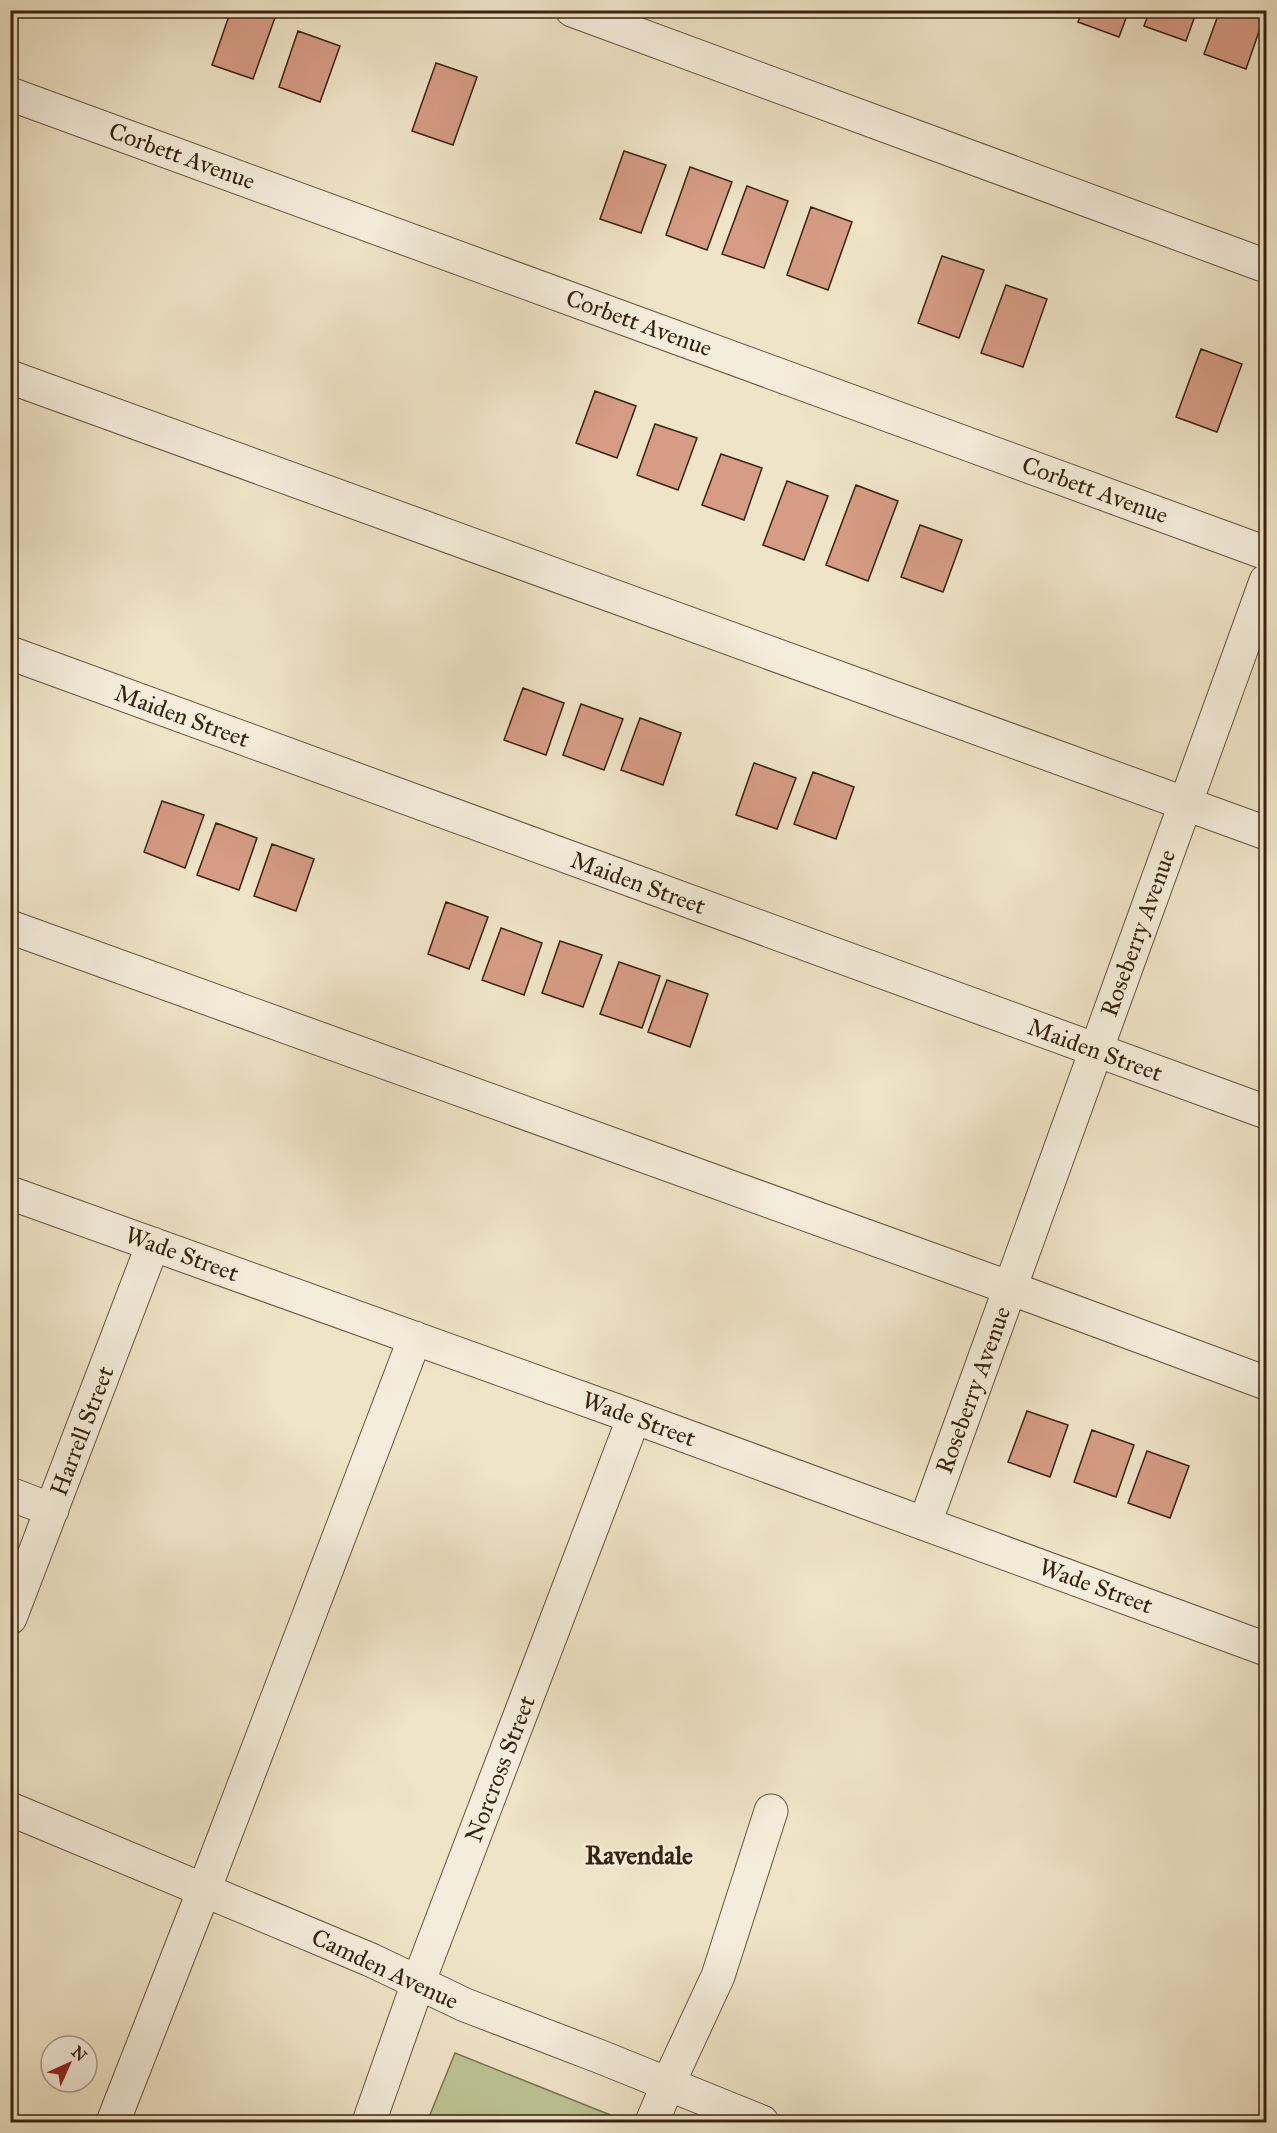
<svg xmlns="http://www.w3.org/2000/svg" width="1277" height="2133" font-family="'IM FELL Great Primer',serif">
	<rect width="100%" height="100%" fill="#efe4c7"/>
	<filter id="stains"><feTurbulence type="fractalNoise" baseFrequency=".00333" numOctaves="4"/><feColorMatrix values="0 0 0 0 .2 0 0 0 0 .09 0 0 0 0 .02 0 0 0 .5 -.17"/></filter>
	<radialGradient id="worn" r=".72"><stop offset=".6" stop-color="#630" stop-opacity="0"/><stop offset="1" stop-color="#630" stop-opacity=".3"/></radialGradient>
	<path fill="#bcc393" stroke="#7a7350" stroke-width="1.5" d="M 455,2053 L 628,2122 L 427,2122 Z"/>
	<path fill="#d69c85" stroke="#38230e" stroke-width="1.5" d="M 231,10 L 277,12 L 253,79 L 212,65 Z
		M 1082,10 L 1129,10 L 1119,37 L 1078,22 Z
		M 1150,10 L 1197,10 L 1186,41 L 1144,26 Z
		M 1220,10 L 1246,10 L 1264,17 L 1246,69 L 1204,54 Z
		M 298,31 L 340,46 L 320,102 L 279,87 Z
		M 436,63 L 477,77 L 453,145 L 412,131 Z
		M 624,151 L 666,165 L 641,233 L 600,219 Z
		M 690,167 L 732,182 L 707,250 L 666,235 Z
		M 747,186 L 788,201 L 764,268 L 722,254 Z
		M 811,207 L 852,222 L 828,290 L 787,275 Z
		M 942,256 L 984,270 L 959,338 L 918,323 Z
		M 1006,285 L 1047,299 L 1023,367 L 981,353 Z
		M 1201,349 L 1242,364 L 1217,432 L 1176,417 Z
		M 595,391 L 636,406 L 617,458 L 576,443 Z
		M 655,424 L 697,438 L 678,490 L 637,475 Z
		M 721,454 L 762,468 L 744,520 L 702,505 Z
		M 787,481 L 828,496 L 804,560 L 763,545 Z
		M 856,485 L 898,501 L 868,581 L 826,565 Z
		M 920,525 L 962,540 L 943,592 L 901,577 Z
		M 523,688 L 564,703 L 546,755 L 504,740 Z
		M 581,704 L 623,719 L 604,770 L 563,755 Z
		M 640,718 L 681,733 L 663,785 L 621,770 Z
		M 754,763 L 796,778 L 777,829 L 736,815 Z
		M 813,772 L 854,787 L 836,839 L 794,824 Z
		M 162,801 L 204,815 L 185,868 L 144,852 Z
		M 216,823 L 257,838 L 239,890 L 197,875 Z
		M 272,844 L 314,859 L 296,911 L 254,896 Z
		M 446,902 L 488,917 L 469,969 L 428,954 Z
		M 501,928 L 542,943 L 524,995 L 482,980 Z
		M 560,941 L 602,955 L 583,1007 L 542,993 Z
		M 619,962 L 660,976 L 642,1028 L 600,1014 Z
		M 667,980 L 708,994 L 690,1047 L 648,1032 Z
		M 1027,1411 L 1068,1425 L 1050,1477 L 1008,1462 Z
		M 1092,1430 L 1134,1445 L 1116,1497 L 1074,1482 Z
		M 1147,1451 L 1189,1466 L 1170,1518 L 1128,1503 Z"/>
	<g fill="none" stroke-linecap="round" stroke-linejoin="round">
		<defs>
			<path id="minor" d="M 572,10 L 1266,266
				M 10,94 L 1266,553
				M 10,377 L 1266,833
				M 10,653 L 1266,1112
				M 10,927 L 1010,1288 L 1266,1383
				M 10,1193 L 634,1417 L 1266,1649
				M 10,1494 L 52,1510
				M 925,1523 L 1266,581
				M 10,1618 L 153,1244
				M 10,1809 L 371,1960 L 465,2005 L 601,2057 L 762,2122
				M 113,2122 L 204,1890 L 415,1338
				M 369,2122 L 418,1983 L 634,1417
				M 652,2122 L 668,2084 L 718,1976 L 771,1811"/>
		</defs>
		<use href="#minor" stroke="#66533c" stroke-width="35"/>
		<use href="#minor" stroke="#f5eddb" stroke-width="33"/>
	</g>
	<g text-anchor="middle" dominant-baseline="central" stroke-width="4.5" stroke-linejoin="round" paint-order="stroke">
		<g font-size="24" fill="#38230e" stroke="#f5eddb">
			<text transform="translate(182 156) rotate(20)">Corbett Avenue</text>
			<text transform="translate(639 323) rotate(20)">Corbett Avenue</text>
			<text transform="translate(1095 490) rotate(20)">Corbett Avenue</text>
			<text transform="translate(182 716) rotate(20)">Maiden Street</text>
			<text transform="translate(638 883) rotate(20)">Maiden Street</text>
			<text transform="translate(1138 933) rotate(-70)">Roseberry Avenue</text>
			<text transform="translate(1095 1050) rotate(20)">Maiden Street</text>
			<text transform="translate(182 1254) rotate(20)">Wade Street</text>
			<text transform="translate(973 1390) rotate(-70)">Roseberry Avenue</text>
			<text transform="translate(639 1419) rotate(20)">Wade Street</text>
			<text transform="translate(82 1431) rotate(-69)">Harrell Street</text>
			<text transform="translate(1096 1586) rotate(20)">Wade Street</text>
			<text transform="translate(500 1769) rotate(-69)">Norcross Street</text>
			<text transform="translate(385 1969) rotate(25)">Camden Avenue</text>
		</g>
		<g font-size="26" font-weight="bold" fill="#38230e" stroke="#f5eddb">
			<text x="639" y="1855">Ravendale</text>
		</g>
	</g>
	<rect width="1277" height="2133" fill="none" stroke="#efe4c7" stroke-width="36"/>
	<rect x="12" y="12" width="1253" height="2109" fill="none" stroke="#38230e" stroke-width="3"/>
	<rect x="18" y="18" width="1241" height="2097" fill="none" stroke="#38230e" stroke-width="1.5"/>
	<g transform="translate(69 2064) rotate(45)"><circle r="28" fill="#f5eddb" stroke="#a99c89" stroke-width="1.5"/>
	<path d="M0-4.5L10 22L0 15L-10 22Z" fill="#8f2418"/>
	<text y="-9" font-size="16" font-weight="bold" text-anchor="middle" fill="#38230e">N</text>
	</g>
	<rect width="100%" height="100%" filter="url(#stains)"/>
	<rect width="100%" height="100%" fill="url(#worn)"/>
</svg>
